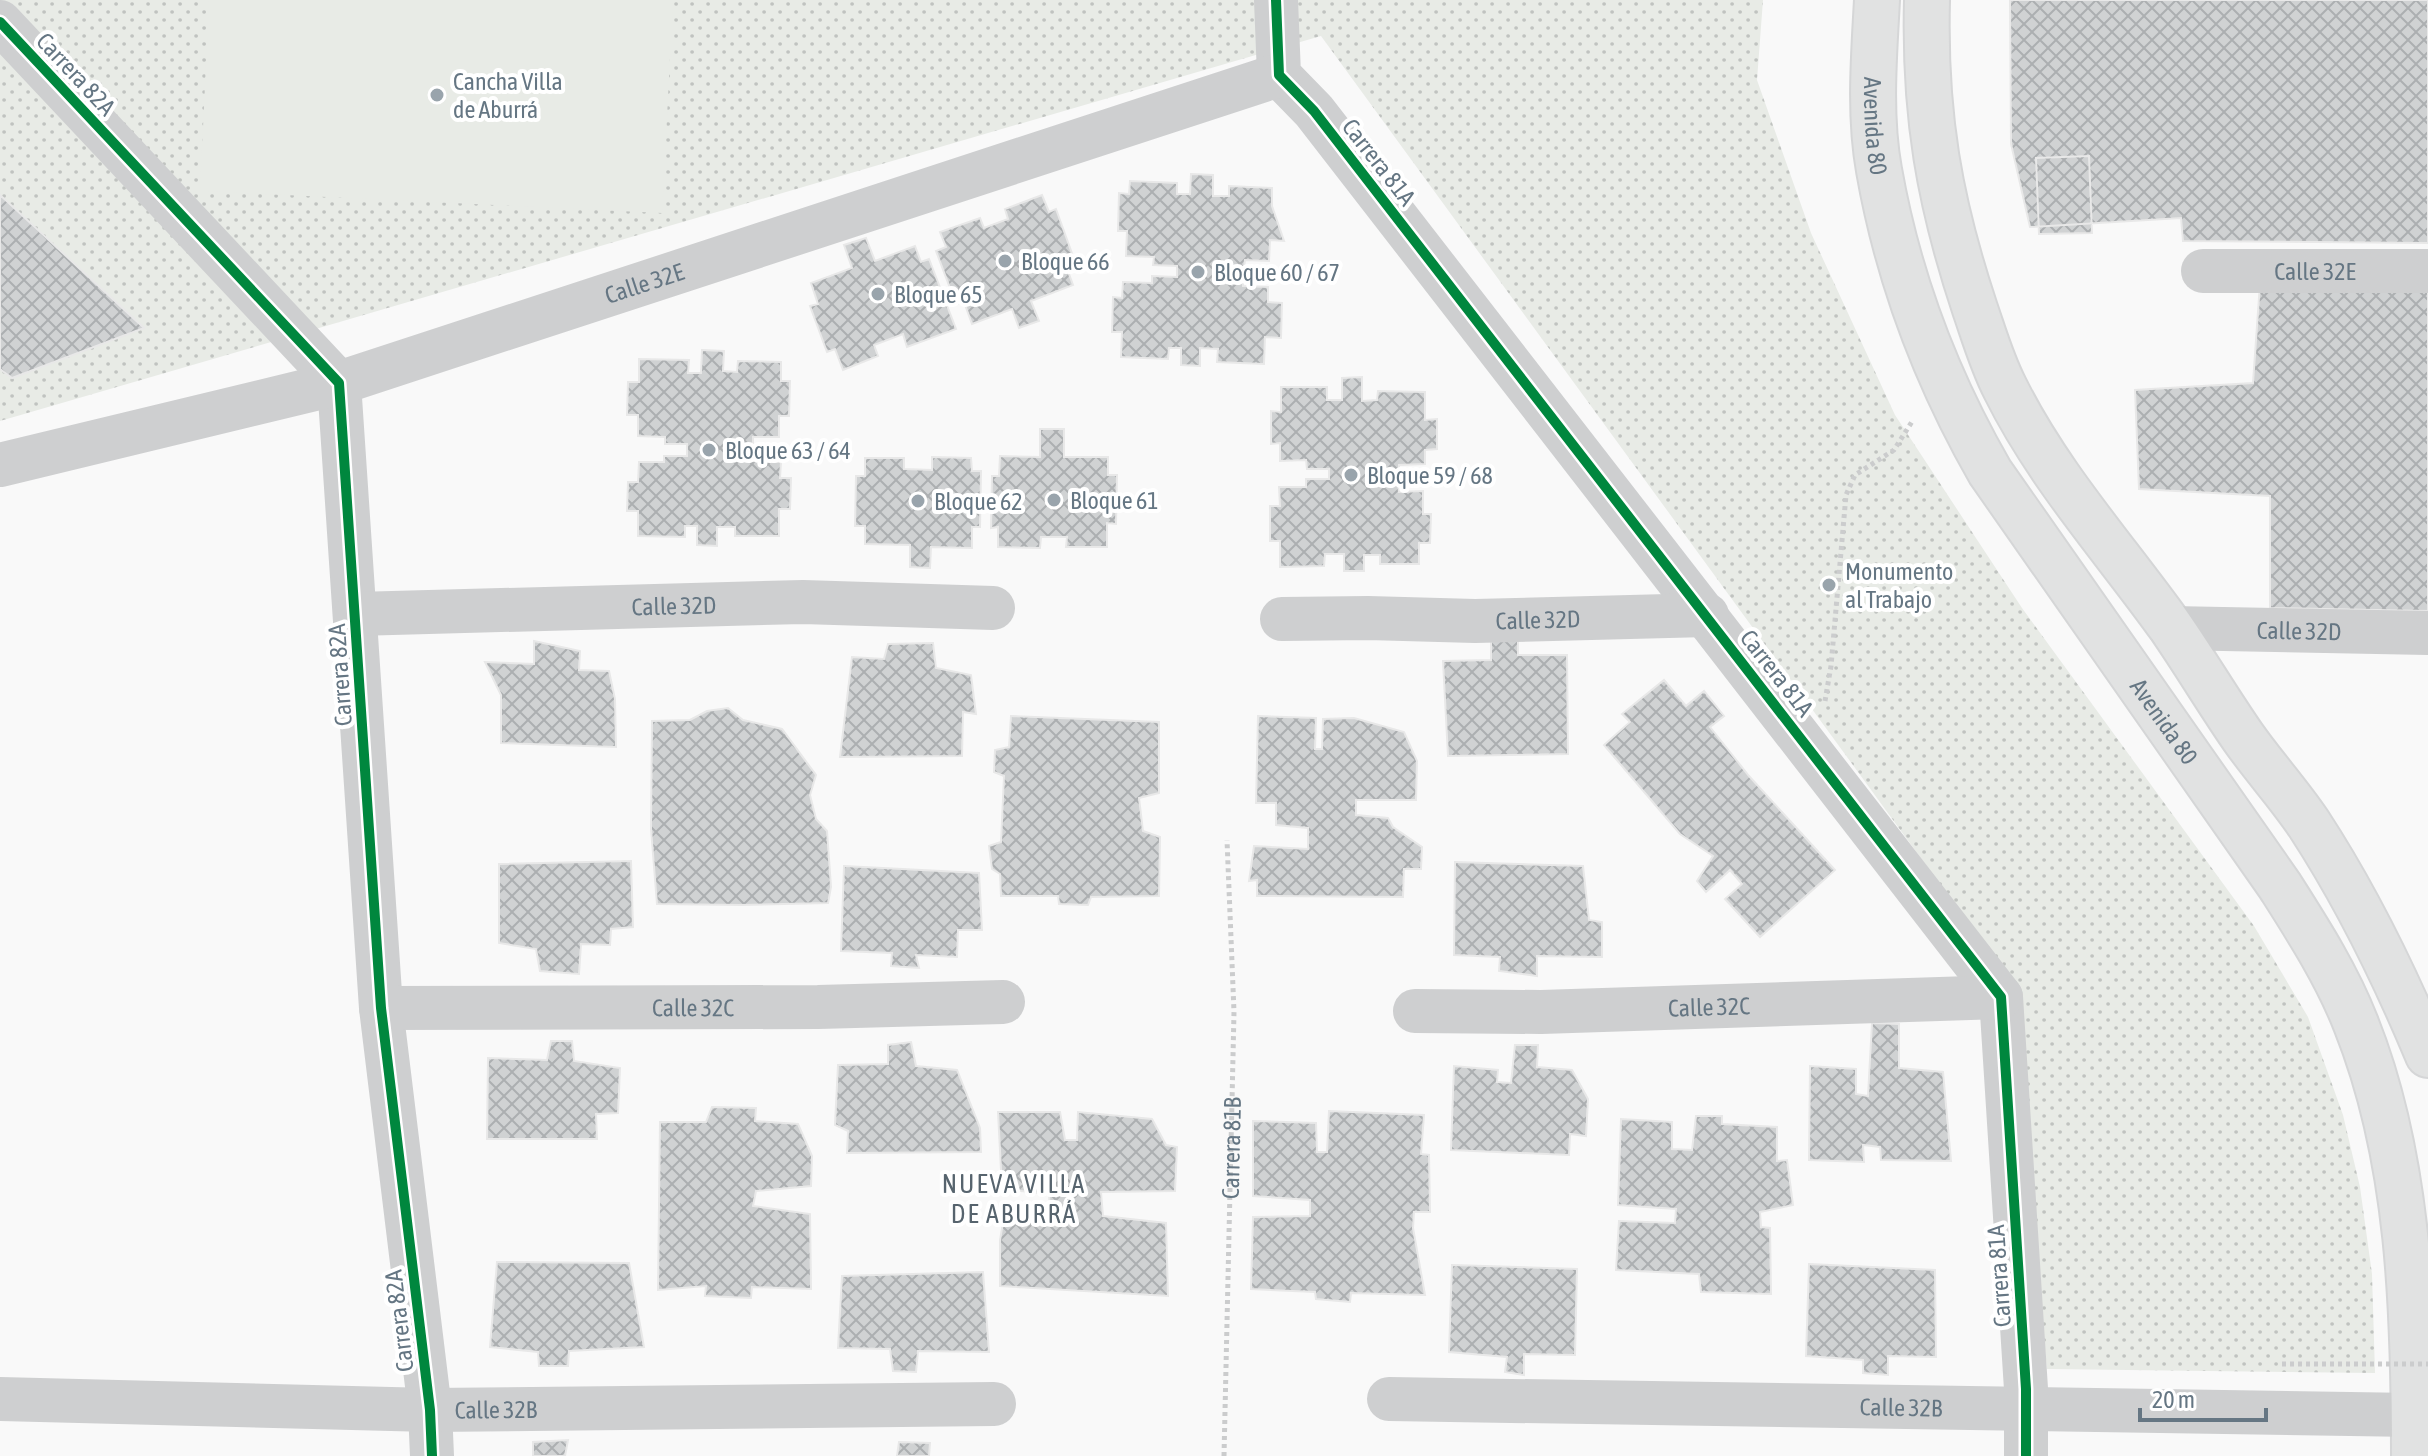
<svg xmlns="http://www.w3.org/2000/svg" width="2428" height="1456" font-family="'Asap Condensed',sans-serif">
	<defs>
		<pattern id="grass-dots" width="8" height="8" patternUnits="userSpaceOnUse" patternTransform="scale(2)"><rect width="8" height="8" fill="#e8ebe6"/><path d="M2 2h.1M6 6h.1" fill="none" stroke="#c0c3c0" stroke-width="1.8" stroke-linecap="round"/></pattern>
		<pattern id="building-cross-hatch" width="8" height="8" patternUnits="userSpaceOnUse" patternTransform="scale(2)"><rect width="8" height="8" fill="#d0d2d3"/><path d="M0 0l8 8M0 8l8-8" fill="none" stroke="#acafb1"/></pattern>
	</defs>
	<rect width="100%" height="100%" fill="#f9f9f9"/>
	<path fill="url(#grass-dots)" d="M 0,0 L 1763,0 L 1757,80 L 1811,233 L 1895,415 L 2022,608 L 2254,926 L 2308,1017 L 2343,1115 L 2360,1187 L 2372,1274 L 2375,1373 L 2047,1369 L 2009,979 L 1321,36 L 0,421 Z"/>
	<path fill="#e8ebe6" d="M 209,0 L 673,0 L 662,213 L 200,191 Z"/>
	<path fill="url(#building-cross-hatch)" stroke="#e8e8e8" stroke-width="2" d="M 2010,0 L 2428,0 L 2428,243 L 2183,241 L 2181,218 L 2030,227 L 2011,144 Z
		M 2089,156 L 2092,233 L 2039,234 L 2036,158 Z
		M 1191,174 L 1213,175 L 1213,196 L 1229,196 L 1229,186 L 1272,188 L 1272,206 L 1284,241 L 1270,240 L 1269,261 L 1245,260 L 1244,268 L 1220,267 L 1220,279 L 1243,280 L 1243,286 L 1268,287 L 1268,302 L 1282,303 L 1281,338 L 1265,337 L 1264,364 L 1217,362 L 1218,349 L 1200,348 L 1200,366 L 1181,365 L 1181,348 L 1169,348 L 1168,359 L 1121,357 L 1122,332 L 1112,332 L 1113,297 L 1122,298 L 1123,282 L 1152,283 L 1152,276 L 1177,277 L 1177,266 L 1153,265 L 1154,257 L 1126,256 L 1127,231 L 1118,231 L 1119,193 L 1129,194 L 1130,181 L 1177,183 L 1177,194 L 1190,194 Z
		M 0,195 L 144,328 L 12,378 L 0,369 Z
		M 1042,195 L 1049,212 L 1056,209 L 1074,259 L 1065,263 L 1073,285 L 1031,301 L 1039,321 L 1019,328 L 1012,309 L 972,324 L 964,302 L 956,304 L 936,251 L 946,247 L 940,232 L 980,218 L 984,228 L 1008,219 L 1005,209 Z
		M 866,238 L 875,261 L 915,246 L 921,262 L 929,259 L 956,329 L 907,347 L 903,334 L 874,345 L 878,356 L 843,370 L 835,349 L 827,352 L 810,306 L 818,304 L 811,283 L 852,268 L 844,245 Z
		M 2428,282 L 2428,611 L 2270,608 L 2270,496 L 2139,489 L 2135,390 L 2253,383 L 2260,283 Z
		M 702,350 L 724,351 L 723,371 L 737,372 L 738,361 L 781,362 L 781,381 L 790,381 L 789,416 L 779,416 L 779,437 L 753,437 L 753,445 L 731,444 L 730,455 L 753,455 L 753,461 L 781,462 L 780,478 L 791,478 L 790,509 L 779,509 L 779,536 L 735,536 L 735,527 L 717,527 L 717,546 L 697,545 L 697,526 L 685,526 L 685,537 L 638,536 L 638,511 L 627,511 L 628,482 L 638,482 L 639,462 L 664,462 L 664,456 L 687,456 L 687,444 L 665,444 L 665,437 L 638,436 L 638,415 L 627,415 L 628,382 L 639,382 L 639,359 L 689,360 L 688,373 L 701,373 Z
		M 1362,377 L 1362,401 L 1377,400 L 1378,391 L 1425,392 L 1425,420 L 1437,419 L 1437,449 L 1425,450 L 1425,464 L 1399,465 L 1399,471 L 1373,471 L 1373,482 L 1398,482 L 1399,492 L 1423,491 L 1423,514 L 1431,514 L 1430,543 L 1419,543 L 1419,564 L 1380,564 L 1380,555 L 1364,555 L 1364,571 L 1344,571 L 1344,554 L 1325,554 L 1324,566 L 1280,567 L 1280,541 L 1270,541 L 1270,506 L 1280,506 L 1279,487 L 1306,487 L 1306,479 L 1329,479 L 1329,469 L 1307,469 L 1306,460 L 1280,461 L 1280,443 L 1271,444 L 1271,411 L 1281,412 L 1281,387 L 1327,387 L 1327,400 L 1342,400 L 1342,378 Z
		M 1040,429 L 1064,429 L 1064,457 L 1108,457 L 1108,475 L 1117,475 L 1116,524 L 1107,523 L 1107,547 L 1066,547 L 1067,537 L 1041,537 L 1040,548 L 998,547 L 998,527 L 991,528 L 992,476 L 999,476 L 1000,456 L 1040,457 Z
		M 932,457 L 971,458 L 972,471 L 981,471 L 980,527 L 972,527 L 972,548 L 931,547 L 930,568 L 910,567 L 910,545 L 865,544 L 865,526 L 855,526 L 856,476 L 865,476 L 865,458 L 904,458 L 904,469 L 932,470 Z
		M 1518,632 L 1518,655 L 1567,655 L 1568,754 L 1448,756 L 1443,661 L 1491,660 L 1491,633 Z
		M 534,641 L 580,651 L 579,670 L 609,671 L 615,699 L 616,747 L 501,743 L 501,695 L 485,662 L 534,664 Z
		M 933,643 L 936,668 L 971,675 L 976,714 L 963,712 L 962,756 L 840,757 L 852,657 L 884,659 L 888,644 Z
		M 1664,680 L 1686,706 L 1704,691 L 1724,716 L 1710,727 L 1749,776 L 1835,870 L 1760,937 L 1725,899 L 1742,884 L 1730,870 L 1706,892 L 1697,881 L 1713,856 L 1680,834 L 1604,745 L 1630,722 L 1622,714 Z
		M 728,708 L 743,720 L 782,729 L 816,775 L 810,795 L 816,819 L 827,831 L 831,887 L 828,903 L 742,905 L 657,904 L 651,829 L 652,721 L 690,720 L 707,711 Z
		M 1011,716 L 1159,722 L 1159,793 L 1139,798 L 1143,831 L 1160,837 L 1159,896 L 1091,897 L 1088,905 L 1059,904 L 1058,896 L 1001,896 L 1000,874 L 992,869 L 989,846 L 1001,842 L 1004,776 L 994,772 L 995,750 L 1009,747 Z
		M 1258,716 L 1316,718 L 1315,749 L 1322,749 L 1323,719 L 1354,718 L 1404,732 L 1417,761 L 1416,800 L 1356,800 L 1356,815 L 1388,818 L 1393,827 L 1422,847 L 1421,869 L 1404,869 L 1403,897 L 1257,896 L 1257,880 L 1249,881 L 1254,846 L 1308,849 L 1308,828 L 1276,825 L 1276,803 L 1256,803 Z
		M 631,861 L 633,927 L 611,929 L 610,945 L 581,944 L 579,974 L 540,971 L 536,949 L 499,943 L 499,864 Z
		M 1455,862 L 1583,866 L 1589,920 L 1602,922 L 1602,957 L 1537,956 L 1537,976 L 1499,971 L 1500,957 L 1454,955 Z
		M 844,866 L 979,873 L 982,930 L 958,930 L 957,957 L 916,955 L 919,968 L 891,966 L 892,953 L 841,951 Z
		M 1872,1023 L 1899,1024 L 1899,1068 L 1943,1072 L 1951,1161 L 1881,1160 L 1880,1147 L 1863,1145 L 1864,1162 L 1809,1160 L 1810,1066 L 1856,1069 L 1856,1094 L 1868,1096 Z
		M 551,1041 L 572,1041 L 574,1061 L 620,1068 L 618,1113 L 596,1114 L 597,1139 L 487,1139 L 488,1058 L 547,1060 Z
		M 911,1042 L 916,1066 L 957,1070 L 980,1128 L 981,1152 L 847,1153 L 848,1131 L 835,1125 L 838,1065 L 888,1064 L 888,1045 Z
		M 1515,1045 L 1538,1045 L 1537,1067 L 1572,1070 L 1588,1099 L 1586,1136 L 1570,1134 L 1569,1155 L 1451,1150 L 1454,1066 L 1498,1070 L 1497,1082 L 1511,1083 Z
		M 712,1107 L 756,1108 L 755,1121 L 798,1124 L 812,1156 L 811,1186 L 756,1191 L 753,1206 L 810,1214 L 811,1289 L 752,1287 L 751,1298 L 705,1296 L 706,1286 L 658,1290 L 660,1122 L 706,1122 Z
		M 1329,1111 L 1424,1115 L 1421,1154 L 1429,1155 L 1430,1212 L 1414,1212 L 1413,1228 L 1425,1295 L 1351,1293 L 1350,1302 L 1316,1299 L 1315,1292 L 1251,1289 L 1253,1217 L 1310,1216 L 1310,1200 L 1253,1196 L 1253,1121 L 1316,1123 L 1317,1152 L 1327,1152 Z
		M 998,1112 L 1060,1112 L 1065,1140 L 1077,1140 L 1078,1112 L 1152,1119 L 1166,1145 L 1177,1147 L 1175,1191 L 1101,1192 L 1103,1216 L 1166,1223 L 1168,1296 L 1000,1286 L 1000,1240 L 1005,1211 L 1050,1212 L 1049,1194 L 1002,1189 Z
		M 1696,1116 L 1722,1116 L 1722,1124 L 1777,1127 L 1777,1161 L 1787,1160 L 1793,1205 L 1760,1212 L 1761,1227 L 1770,1228 L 1771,1294 L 1701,1292 L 1699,1274 L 1616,1270 L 1619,1221 L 1675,1223 L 1676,1209 L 1618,1205 L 1621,1119 L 1672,1122 L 1672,1149 L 1692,1150 Z
		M 497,1262 L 629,1263 L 644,1347 L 569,1351 L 568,1366 L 539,1366 L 538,1352 L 490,1347 Z
		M 1809,1264 L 1935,1270 L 1936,1357 L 1888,1356 L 1888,1375 L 1863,1373 L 1863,1360 L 1806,1356 Z
		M 1452,1265 L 1577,1269 L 1575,1355 L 1524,1354 L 1524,1375 L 1505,1372 L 1507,1357 L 1449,1352 Z
		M 983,1272 L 989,1352 L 918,1351 L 916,1372 L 893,1371 L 890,1349 L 838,1348 L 842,1276 Z
		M 568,1440 L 565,1456 L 533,1456 L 533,1442 Z
		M 899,1442 L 930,1443 L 929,1456 L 897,1456 Z"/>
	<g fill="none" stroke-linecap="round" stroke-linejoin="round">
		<defs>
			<g id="major">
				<path id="s11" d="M 1877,0 C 1874,56 1869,115 1879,170 C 1898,278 1936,378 1990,472 L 2280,886 C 2308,930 2337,975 2356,1024 C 2410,1159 2414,1313 2414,1456"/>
				<path d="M 1927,0 C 1924,114 1939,201 1975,309 C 1984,335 1992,363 2005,388 C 2048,475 2114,548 2170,626 C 2195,662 2218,701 2243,737 C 2264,767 2289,794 2309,824 C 2356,896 2395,976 2428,1055"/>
			</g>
		</defs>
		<use href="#major" stroke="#d5d6d7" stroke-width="48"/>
		<g stroke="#cbcccd" stroke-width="5" stroke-dasharray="4 4" stroke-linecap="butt">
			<path d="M 1825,701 L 1831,666 L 1846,495 L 1855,475 L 1894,450 L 1913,420"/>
			<path id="s1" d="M 1224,1456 L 1234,1012 L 1227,840"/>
		</g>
		<g stroke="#cecfd0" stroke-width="44">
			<path d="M 1276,0 L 1279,75 L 1314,111 L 2001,997 L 2026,1389 L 2026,1456"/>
			<path d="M 0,22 L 339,383 L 381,1008 L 430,1410 L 432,1456"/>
			<path id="s2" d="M 2203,271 L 2428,271"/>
			<path id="s3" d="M 0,465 L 339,383 L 1279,75"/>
			<path id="s4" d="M 356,614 L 803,602 L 993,608"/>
			<path id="s5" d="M 1282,619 L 1368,618 L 1475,621 L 1707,615"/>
			<path id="s6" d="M 2171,628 L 2428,633"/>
			<path id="s7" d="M 381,1008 L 818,1007 L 1003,1002"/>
			<path id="s8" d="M 1415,1011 L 1541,1012 L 2001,997"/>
			<path id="s9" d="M 0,1399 L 430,1410 L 994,1404"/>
			<path id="s10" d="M 1389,1399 L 2414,1415"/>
		</g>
		<use href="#major" stroke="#e1e2e2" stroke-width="44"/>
		<path stroke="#cbcccd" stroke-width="5" stroke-dasharray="4 4" stroke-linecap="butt" d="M 2282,1364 L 2428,1364"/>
		<defs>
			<path id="cycleway" d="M 1276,0 L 1279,75 L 1314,111 L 2001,997 L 2026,1389 L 2026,1456
				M 0,22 L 339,383 L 381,1008 L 430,1410 L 432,1456"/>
		</defs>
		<use href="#cycleway" stroke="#fff" stroke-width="15"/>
		<use href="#cycleway" stroke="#00873e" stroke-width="10"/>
	</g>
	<g fill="#99a4ac" stroke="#fff" stroke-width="3">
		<circle cx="437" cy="95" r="8"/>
		<circle cx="1005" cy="261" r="8"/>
		<circle cx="1198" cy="272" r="8"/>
		<circle cx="878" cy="294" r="8"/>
		<circle cx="709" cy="450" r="8"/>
		<circle cx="1351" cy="475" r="8"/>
		<circle cx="1054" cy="500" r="8"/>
		<circle cx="918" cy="501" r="8"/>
		<circle cx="1829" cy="585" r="8"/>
	</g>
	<g text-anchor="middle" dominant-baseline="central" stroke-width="8" stroke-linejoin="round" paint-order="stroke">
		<g font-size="24" fill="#657683" stroke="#fff">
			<text transform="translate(76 74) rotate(47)">Carrera 82A</text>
			<text stroke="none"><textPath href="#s11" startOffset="126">Avenida 80</textPath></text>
			<text transform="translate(1379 162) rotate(52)">Carrera 81A</text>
			<text stroke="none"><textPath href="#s2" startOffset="112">Calle 32E</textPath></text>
			<text stroke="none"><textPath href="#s3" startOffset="670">Calle 32E</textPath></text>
			<text stroke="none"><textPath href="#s4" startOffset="318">Calle 32D</textPath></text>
			<text stroke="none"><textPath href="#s5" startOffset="256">Calle 32D</textPath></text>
			<text stroke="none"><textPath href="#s6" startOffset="128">Calle 32D</textPath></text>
			<text transform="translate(1777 673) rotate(52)">Carrera 81A</text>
			<text transform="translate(340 675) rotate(-94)">Carrera 82A</text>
			<text stroke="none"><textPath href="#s11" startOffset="798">Avenida 80</textPath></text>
			<text stroke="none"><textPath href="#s7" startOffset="312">Calle 32C</textPath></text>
			<text stroke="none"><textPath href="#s8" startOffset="294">Calle 32C</textPath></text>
			<text stroke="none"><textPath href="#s1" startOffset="308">Carrera 81B</textPath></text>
			<text transform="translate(1999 1276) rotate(-94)">Carrera 81A</text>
			<text transform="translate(399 1321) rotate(-97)">Carrera 82A</text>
			<text stroke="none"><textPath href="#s10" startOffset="512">Calle 32B</textPath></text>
			<text stroke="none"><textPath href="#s9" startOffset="496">Calle 32B</textPath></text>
		</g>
		<g font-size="24" fill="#657683" stroke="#fff" text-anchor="start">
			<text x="453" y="81">Cancha Villa<tspan x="453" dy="28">de Aburrá</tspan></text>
			<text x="1021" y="261">Bloque 66</text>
			<text x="1214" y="272">Bloque 60 / 67</text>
			<text x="894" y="294">Bloque 65</text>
			<text x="725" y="450">Bloque 63 / 64</text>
			<text x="1367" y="475">Bloque 59 / 68</text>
			<text x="1070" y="500">Bloque 61</text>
			<text x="934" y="501">Bloque 62</text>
			<text x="1845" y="571">Monumento<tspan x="1845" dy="28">al Trabajo</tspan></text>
		</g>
		<g font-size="26" letter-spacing="2" fill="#57646e" stroke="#fff">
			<text x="1014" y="1184">NUEVA VILLA<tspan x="1014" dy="30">DE ABURRÁ</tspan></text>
		</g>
	</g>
	<path d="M2140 1408v12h126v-12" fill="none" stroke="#657683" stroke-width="4"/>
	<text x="2152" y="1408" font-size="24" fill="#657683" stroke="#ffffff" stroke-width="6" paint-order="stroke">20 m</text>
</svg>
